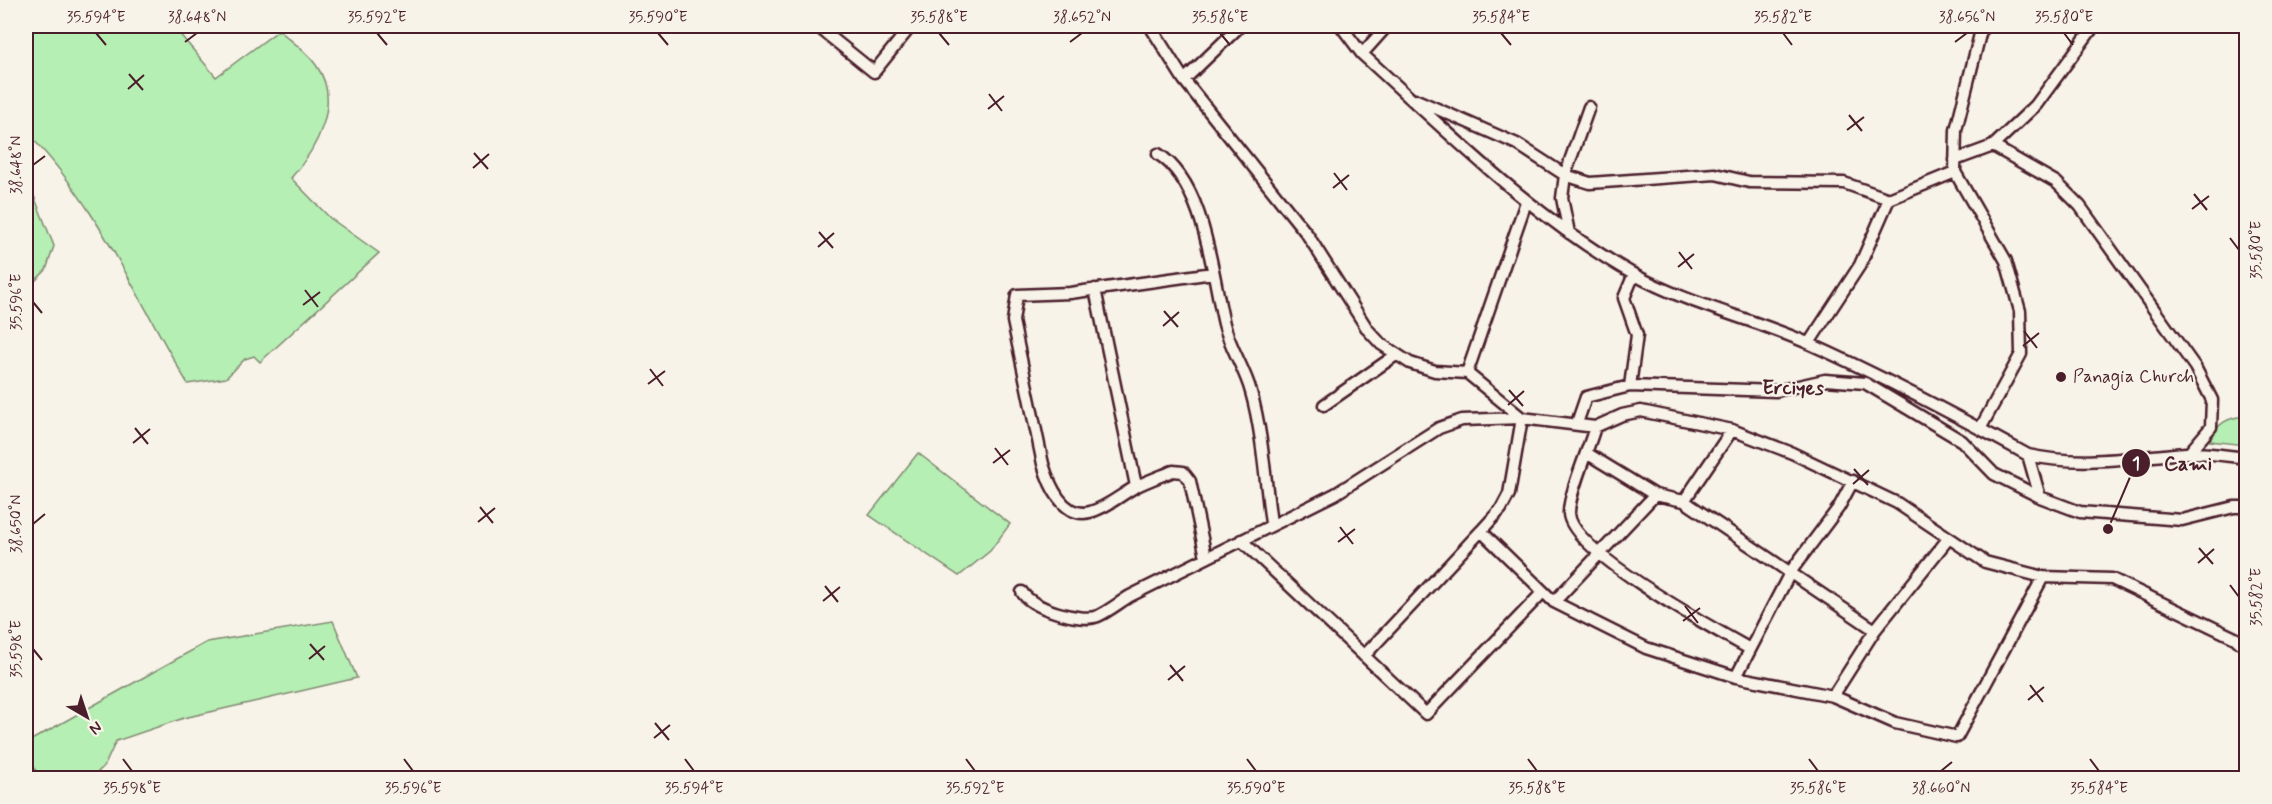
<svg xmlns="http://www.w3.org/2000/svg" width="2272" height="804" font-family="Mynerve,sans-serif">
	<rect width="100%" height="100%" fill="#f7f3e8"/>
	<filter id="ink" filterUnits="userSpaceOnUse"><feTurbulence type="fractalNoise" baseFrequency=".0167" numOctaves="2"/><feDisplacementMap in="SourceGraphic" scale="12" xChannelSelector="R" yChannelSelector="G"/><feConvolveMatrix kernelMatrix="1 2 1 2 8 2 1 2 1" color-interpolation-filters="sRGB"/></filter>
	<g filter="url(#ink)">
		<path fill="#b5efb4" stroke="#808770" stroke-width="1.5" d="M 26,26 L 173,26 L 216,77 L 279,30 C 291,41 307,52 316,65 C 343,102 316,150 291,178 L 330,218 L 379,253 L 260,362 L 254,356 L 245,359 L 226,378 L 188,384 C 136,298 98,204 26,132 Z
			M 26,176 L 54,246 L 46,270 L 26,290 Z
			M 2246,416 L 2246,445 L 2210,441 C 2216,423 2229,417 2246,416 Z
			M 918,453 L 1010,524 L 990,551 L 959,576 L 869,515 Z
			M 333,621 L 357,678 L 184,718 L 116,741 L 105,765 L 92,778 L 39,778 L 26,749 L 26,743 L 207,642 Z"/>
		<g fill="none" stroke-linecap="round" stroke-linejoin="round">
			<defs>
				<path id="minor" d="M 817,26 L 874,72 L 911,26
					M 1150,26 L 1184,80 L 1307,234 L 1368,330 L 1381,344 L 1410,363 L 1435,371 L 1467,373 L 1526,202
					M 1341,26 L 1362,54 C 1448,132 1531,216 1633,274 C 1689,305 1752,318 1810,344 C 1884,377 1957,416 2028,455 C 2081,467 2132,457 2186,453 C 2205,452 2227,456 2246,458
					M 1362,54 L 1387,26
					M 1184,80 L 1240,26
					M 1417,100 L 1517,144 L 1565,175 L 1590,183 L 1715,174 L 1749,182 L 1844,183 L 1889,199 L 1955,172
					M 1993,146 L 2056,182 L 2080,206 L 2195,367 L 2212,400 L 2211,427 L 2189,453
					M 1158,154 C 1205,183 1212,274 1224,324 C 1230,348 1245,369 1251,392 C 1263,434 1265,481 1271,523
					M 1955,160 L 1993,146 L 2036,105 L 2094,26
					M 1569,233 L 1562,198 L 1565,175 L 1589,107
					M 1095,289 L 1136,486
					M 1809,343 L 1860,265 L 1889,199
					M 1467,373 L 1522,418 L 1595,427 L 1622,415 L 1641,411 L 1732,430 L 1792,453 L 1897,503 L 1985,562 L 2043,577 L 2112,579 L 2235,638 L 2246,648
					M 1630,386 L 1637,335 L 1624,298 L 1634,274
					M 1324,405 L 1396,355
					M 1577,423 L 1586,397 L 1630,386 L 1776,391 L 1825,380 L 1865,383 L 1962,441 L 1994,474 L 2040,497
					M 1595,427 C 1589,448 1568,495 1569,514 C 1572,552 1716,630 1750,649
					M 1980,429 L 2021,354 L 2020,311 L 2006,261 L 1955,172 L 1956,130 L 1982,26
					M 1588,454 L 1655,495 L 1684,501 L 1875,630
					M 2028,455 L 2040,497 L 2080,512 L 2182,520 L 2234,507 L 2246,507
					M 1684,501 L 1732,430
					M 1241,540 L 1426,714 L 1543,592
					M 1206,557 L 1190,481 L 1183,472 L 1173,471 C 1161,476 1147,481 1135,487 C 1121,495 1106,508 1090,512 C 1063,519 1049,484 1043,464 L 1013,321 L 1017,295 L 1070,293 L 1213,273
					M 1022,592 C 1031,608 1081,623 1098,616 C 1109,611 1120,602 1130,596 L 1335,494 L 1439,428 L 1462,420 L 1522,418 L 1509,494 L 1501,509 L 1481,531 L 1554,602 L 1646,648 L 1736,677 L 1833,696 L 1895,723 L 1957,737 L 2043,577
					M 1554,602 L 1655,495
					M 1364,656 L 1481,531
					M 1736,677 L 1791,571 L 1839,507 L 1853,481
					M 1833,696 L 1875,630 L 1948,539"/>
			</defs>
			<use href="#minor" stroke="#4a1f2b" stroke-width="15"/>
			<use href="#minor" stroke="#f7f3e8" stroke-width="10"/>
		</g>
	</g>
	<path fill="none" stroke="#4a1f2b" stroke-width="2" d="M 96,33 L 106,45M 377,33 L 387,45M 658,33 L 668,45M 939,33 L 949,45M 1220,33 L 1230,45M 1501,33 L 1511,45M 1783,33 L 1792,45M 2064,33 L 2073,45M 185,42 L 197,33M 1070,42 L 1082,33M 1955,42 L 1967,33M 129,74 L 143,90M 128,89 L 144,75M 989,94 L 1002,111M 988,109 L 1004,96M 1849,115 L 1862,131M 1847,130 L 1864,117M 474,153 L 488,169M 33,165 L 45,156M 473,168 L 489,154M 1334,173 L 1347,190M 1333,188 L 1349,175M 2194,194 L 2207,210M 2192,209 L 2209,196M 819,232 L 833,248M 2230,238 L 2239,250M 818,247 L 834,233M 1679,252 L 1692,269M 1678,267 L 1694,254M 305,290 L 318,307M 33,302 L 42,313M 303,305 L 320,292M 1164,311 L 1178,327M 1163,326 L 1179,312M 2024,331 L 2037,348M 2023,346 L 2039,333M 650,369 L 663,386M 648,384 L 665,371M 1509,390 L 1523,406M 1508,405 L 1524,391M 135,428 L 148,444M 133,443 L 150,429M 995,448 L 1008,465M 993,463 L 1010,450M 1854,469 L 1868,485M 1853,484 L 1869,470M 480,507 L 493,523M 478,522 L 495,508M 33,524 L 45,514M 1340,527 L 1353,544M 1338,542 L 1355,529M 2199,548 L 2213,564M 2198,563 L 2214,549M 2230,585 L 2239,597M 825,586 L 838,602M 823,601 L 840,587M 1685,606 L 1698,623M 1683,621 L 1700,608M 310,644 L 324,660M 33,649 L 42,660M 309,659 L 325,646M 1170,665 L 1183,681M 1168,680 L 1185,666M 2030,685 L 2043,702M 2028,700 L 2044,687M 655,723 L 669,740M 654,738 L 670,725M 123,759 L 132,771M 404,759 L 413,771M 685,759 L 694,771M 966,759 L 975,771M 1247,759 L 1256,771M 1528,759 L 1537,771M 1809,759 L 1818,771M 2090,759 L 2099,771M 1941,771 L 1952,762"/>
	<circle fill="#4a1f2b" stroke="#f7f3e8" stroke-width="2" cx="2061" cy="377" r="6"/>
	<g text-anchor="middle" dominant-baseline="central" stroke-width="4.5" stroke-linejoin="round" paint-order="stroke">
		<g font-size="18" fill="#4a1f2b" stroke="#f7f3e8" text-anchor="start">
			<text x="2073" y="377">Panagia Church</text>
		</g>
		<g font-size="20" font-weight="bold" fill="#4a1f2b" stroke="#f7f3e8">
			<text x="1793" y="388">Erciyes</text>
		</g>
	</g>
	<path fill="none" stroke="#4a1f2b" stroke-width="2" d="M2108 529L2136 463"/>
	<g fill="#4a1f2b" stroke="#f7f3e8" stroke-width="2">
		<circle cx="2108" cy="529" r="6"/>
		<circle cx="2136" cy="463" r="15"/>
	</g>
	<g font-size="18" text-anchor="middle" font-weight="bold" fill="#fff">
		<text x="2136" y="469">1</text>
	</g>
	<g font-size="20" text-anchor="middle" font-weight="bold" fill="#4a1f2b" stroke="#f7f3e8" stroke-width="4.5" stroke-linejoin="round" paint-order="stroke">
		<text x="2188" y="470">Cami</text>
	</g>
	<rect width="2272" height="804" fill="none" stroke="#f7f3e8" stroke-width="66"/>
	<g transform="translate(87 717) rotate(141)" stroke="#f7f3e8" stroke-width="4.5" paint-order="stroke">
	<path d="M0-4.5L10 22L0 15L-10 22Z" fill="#4a1f2b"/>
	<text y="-9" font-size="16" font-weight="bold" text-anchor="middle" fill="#4a1f2b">N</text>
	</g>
	<rect x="33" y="33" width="2206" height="738" fill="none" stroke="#4a1f2b" stroke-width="2"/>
	<g font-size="15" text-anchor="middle" fill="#4a1f2b">
		<text x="96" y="22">35.594°E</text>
		<text x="197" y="22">38.648°N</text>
		<text x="377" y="22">35.592°E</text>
		<text x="658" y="22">35.590°E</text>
		<text x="939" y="22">35.588°E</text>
		<text x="1082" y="22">38.652°N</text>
		<text x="1220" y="22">35.586°E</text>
		<text x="1501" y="22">35.584°E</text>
		<text x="1783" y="22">35.582°E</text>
		<text x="1967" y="22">38.656°N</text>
		<text x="2064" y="22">35.580°E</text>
		<text transform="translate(16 165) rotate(-90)" y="5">38.648°N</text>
		<text transform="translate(2256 250) rotate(-90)" y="5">35.580°E</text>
		<text transform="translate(16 302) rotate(-90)" y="5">35.596°E</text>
		<text transform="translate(16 524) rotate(-90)" y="5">38.650°N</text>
		<text transform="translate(2256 597) rotate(-90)" y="5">35.582°E</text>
		<text transform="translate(16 649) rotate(-90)" y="5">35.598°E</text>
		<text x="132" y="793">35.598°E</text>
		<text x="413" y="793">35.596°E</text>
		<text x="694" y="793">35.594°E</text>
		<text x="975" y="793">35.592°E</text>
		<text x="1256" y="793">35.590°E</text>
		<text x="1537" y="793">35.588°E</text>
		<text x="1818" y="793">35.586°E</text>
		<text x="1941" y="793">38.660°N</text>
		<text x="2099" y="793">35.584°E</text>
	</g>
</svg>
